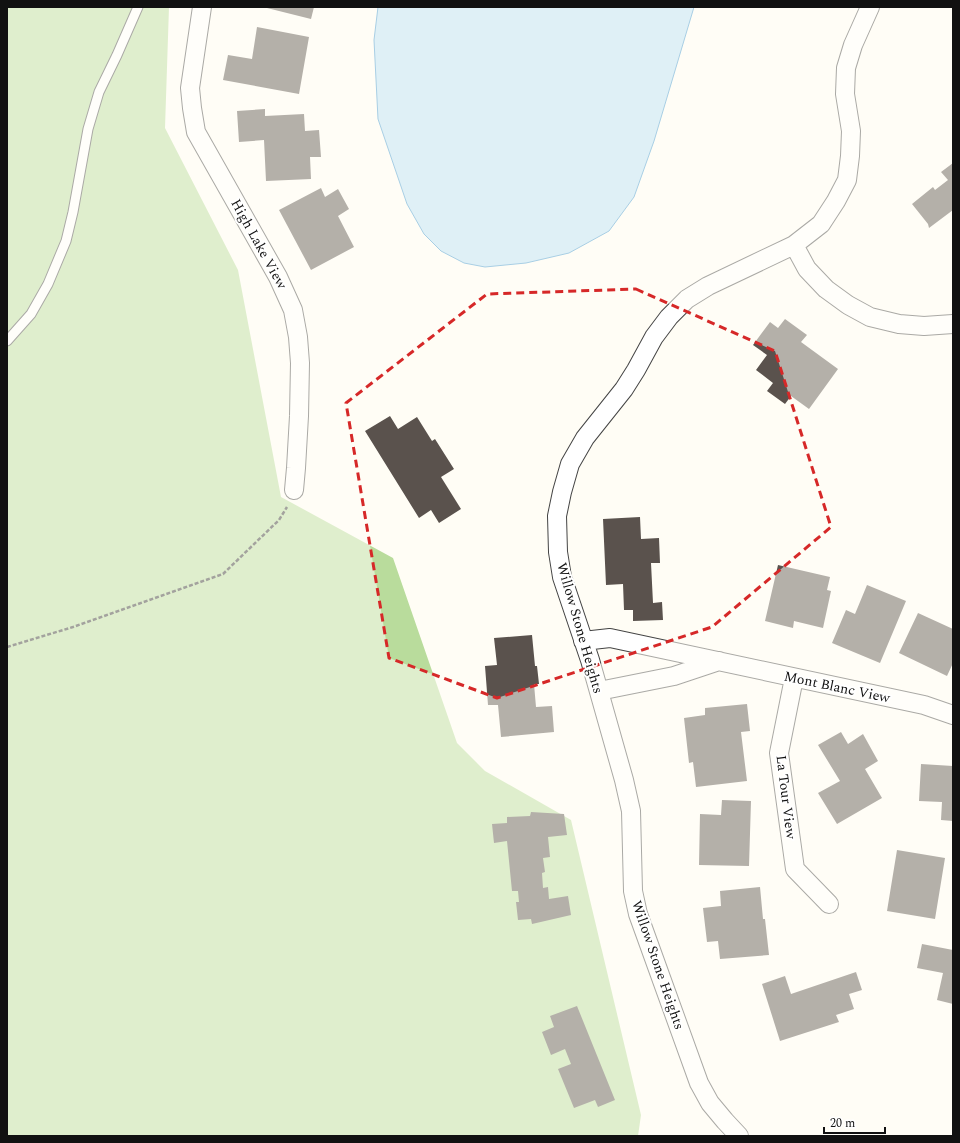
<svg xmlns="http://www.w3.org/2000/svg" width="960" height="1143" font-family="Spectral,serif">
	<rect width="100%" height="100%" fill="#fffdf5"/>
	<path fill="#b9dc9c" d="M 7,7 L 169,7 L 165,128 L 238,270 L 281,497 L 393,558 L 457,743 L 485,771 L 571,820 L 641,1115 L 638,1136 L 7,1136 Z"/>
	<path fill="#b9e0f7" stroke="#3f96cf" d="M 378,7 L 694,7 L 654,141 L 634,197 L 609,231 L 569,253 L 526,263 L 485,267 L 464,263 L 441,251 L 424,234 L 407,204 L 378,119 L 374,40 Z"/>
	<path fill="#5a524d" d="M 263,7 L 314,7 L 311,19 Z
		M 257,27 L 309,37 L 299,94 L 223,80 L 228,55 L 252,59 Z
		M 265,109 L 265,116 L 304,114 L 305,131 L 319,130 L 321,157 L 310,157 L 311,179 L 266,181 L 264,140 L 239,142 L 237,111 Z
		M 953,163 L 953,210 L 929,228 L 928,224 L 912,204 L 933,187 L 935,190 L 948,180 L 941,172 Z
		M 321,188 L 325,197 L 338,189 L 349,209 L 338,216 L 354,247 L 311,270 L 279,210 Z
		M 785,319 L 807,335 L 801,342 L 838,369 L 809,409 L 791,396 L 785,404 L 767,391 L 773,383 L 756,370 L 767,355 L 753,345 L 770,322 L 778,328 Z
		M 390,416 L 398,429 L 417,417 L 432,441 L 435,439 L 454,469 L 441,477 L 461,509 L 439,523 L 431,510 L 419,518 L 365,431 Z
		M 640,517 L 641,539 L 659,538 L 660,563 L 651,563 L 653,603 L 662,602 L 663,620 L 633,621 L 633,610 L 624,610 L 623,584 L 606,585 L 603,519 Z
		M 778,565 L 830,577 L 827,590 L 831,591 L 823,628 L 794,621 L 793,628 L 765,621 Z
		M 867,585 L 906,601 L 880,663 L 832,643 L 846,610 L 855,614 Z
		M 918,613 L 953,629 L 953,663 L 947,676 L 899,653 Z
		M 532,635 L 535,666 L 537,666 L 539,684 L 534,684 L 536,707 L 552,706 L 554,732 L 501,737 L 498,705 L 488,705 L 485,666 L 497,665 L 494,638 Z
		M 747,704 L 750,731 L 741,732 L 747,781 L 696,787 L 693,762 L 689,763 L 684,718 L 705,715 L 705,708 Z
		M 841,732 L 848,744 L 863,734 L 878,761 L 865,769 L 882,798 L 837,824 L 818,793 L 840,781 L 818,745 Z
		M 921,764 L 953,766 L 953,821 L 941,820 L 942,802 L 919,801 Z
		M 722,800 L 751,801 L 749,866 L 699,865 L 700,814 L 721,815 Z
		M 531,812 L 564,814 L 567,835 L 548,837 L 550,857 L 543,858 L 545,872 L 542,873 L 543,888 L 548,887 L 549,899 L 568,896 L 571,915 L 532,924 L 531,919 L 518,920 L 516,902 L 519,902 L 518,891 L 512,891 L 507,841 L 494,843 L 492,824 L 507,823 L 507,817 L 530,816 Z
		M 897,850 L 945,858 L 935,919 L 887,911 Z
		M 760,887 L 763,919 L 765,919 L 769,955 L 720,959 L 718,941 L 707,942 L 703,908 L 721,906 L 720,891 Z
		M 922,944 L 953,950 L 953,1004 L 937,1000 L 943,973 L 917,968 Z
		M 856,972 L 862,990 L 849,994 L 854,1009 L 836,1015 L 839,1022 L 780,1041 L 762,984 L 785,976 L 791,994 Z
		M 577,1006 L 615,1100 L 598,1107 L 595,1100 L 574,1108 L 558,1069 L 571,1064 L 565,1049 L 551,1055 L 542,1032 L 554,1027 L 550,1016 Z"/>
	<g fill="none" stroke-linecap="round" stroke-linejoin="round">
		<defs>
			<path id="lane" d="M 7,341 L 31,314 L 48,284 L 66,241 L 73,212 L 88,129 L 99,92 L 117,55 L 138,7"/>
			<path id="street" d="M 202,7 L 190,88 L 192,108 L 196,132 L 278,277 L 293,310 L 298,337 L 300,363 L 299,416 L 296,468 L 294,490
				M 794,245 L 807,269 L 826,289 L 848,305 L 870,317 L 899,324 L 924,326 L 953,324
				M 583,641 L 610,638 L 924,705 L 953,715
				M 794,678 L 779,753 L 795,869 L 829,904
				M 599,691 L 674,676 L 719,661
				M 739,1136 L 725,1121 L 710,1103 L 699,1083 L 638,914 L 633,891 L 631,811 L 624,780 L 590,660 L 562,577 L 558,552 L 557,516 L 562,492 L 570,464 L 585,438 L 624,389 L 636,370 L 654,337 L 669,317 L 687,299 L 708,286 L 794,245 L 821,224 L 836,201 L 847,180 L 850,156 L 851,131 L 845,94 L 846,68 L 853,45 L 870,7"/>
		</defs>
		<use href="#lane" stroke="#444" stroke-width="11"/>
		<use href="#street" stroke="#444" stroke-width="20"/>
		<path stroke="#333" stroke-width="2.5" stroke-dasharray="4 2" stroke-linecap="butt" d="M 7,647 L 73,627 L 223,574 L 279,520 L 287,507"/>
		<use href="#lane" stroke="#fff" stroke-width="9"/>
		<use href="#street" stroke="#fff" stroke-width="18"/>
	</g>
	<path d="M0 0H960V1143H0ZM 636,289 L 775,351 L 831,527 L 712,627 L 497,698 L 389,658 L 346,403 L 487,294 Z" fill="#fffdf5" fill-opacity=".55" fill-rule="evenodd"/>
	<path fill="none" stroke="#d62828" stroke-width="3" stroke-dasharray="8 5" stroke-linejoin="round" d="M 636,289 L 775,351 L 831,527 L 712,627 L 497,698 L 389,658 L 346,403 L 487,294 Z"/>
	<g text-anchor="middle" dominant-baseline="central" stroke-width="4" stroke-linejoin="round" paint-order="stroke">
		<g font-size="14" fill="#111" stroke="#fff">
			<text transform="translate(259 244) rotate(61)">High Lake View</text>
			<text transform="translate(580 628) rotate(74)">Willow Stone Heights</text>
			<text transform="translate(837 687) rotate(12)">Mont Blanc View</text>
			<text transform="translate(786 797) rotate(83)">La Tour View</text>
			<text transform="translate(658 965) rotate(71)">Willow Stone Heights</text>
		</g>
	</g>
	<rect width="960" height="1143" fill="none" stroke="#111111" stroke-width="16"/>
	<path d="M824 1127v6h61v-6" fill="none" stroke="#111111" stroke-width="2"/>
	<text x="830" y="1127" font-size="12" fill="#111111" stroke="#ffffff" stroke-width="3" paint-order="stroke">20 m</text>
</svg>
